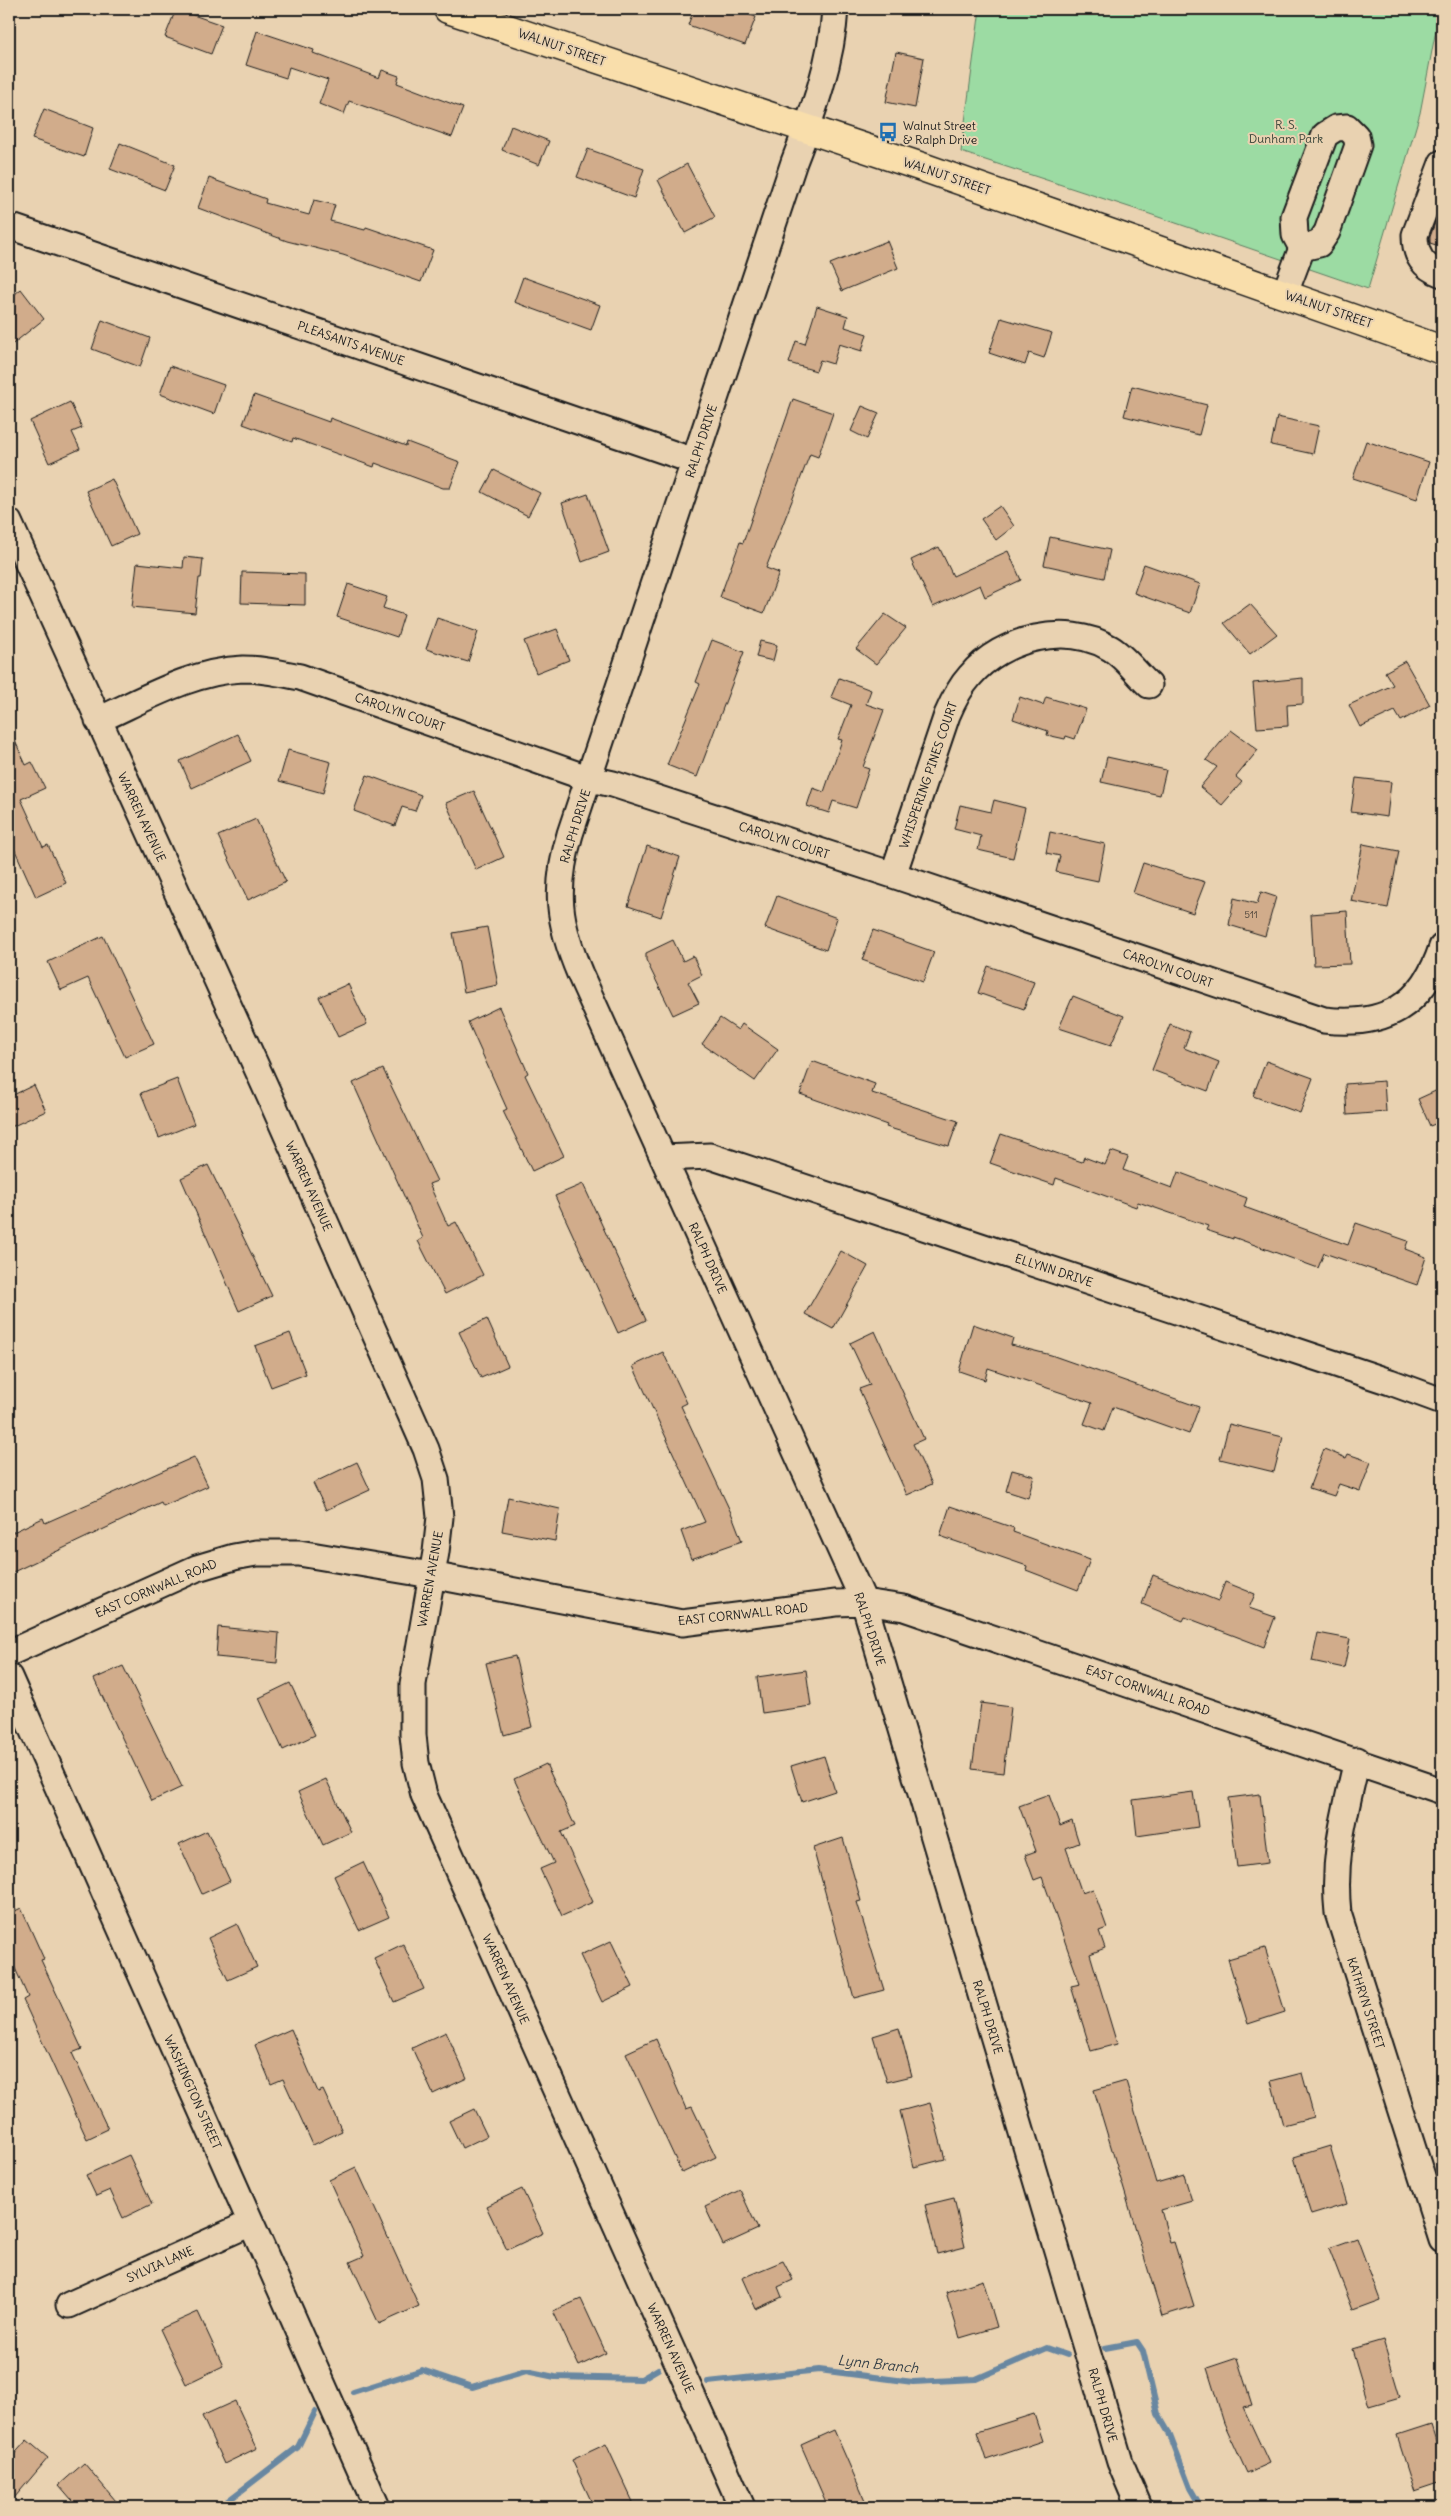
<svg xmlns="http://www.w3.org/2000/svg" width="1451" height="2516" font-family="Delius,sans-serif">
	<rect width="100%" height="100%" fill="#e9d2b1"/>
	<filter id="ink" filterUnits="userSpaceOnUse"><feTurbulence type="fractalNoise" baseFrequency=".02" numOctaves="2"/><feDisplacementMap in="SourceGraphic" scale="10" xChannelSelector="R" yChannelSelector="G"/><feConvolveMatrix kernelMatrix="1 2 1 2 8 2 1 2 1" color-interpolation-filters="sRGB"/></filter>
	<g filter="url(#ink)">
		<path fill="#9cdba3" stroke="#5c7c60" d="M 980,9 L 1440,9 L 1420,113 L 1368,289 L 1138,210 L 961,152 Z"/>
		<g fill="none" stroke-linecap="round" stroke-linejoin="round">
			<path stroke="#6887a1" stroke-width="6" d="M 1105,2348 L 1137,2342 L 1143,2351 L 1158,2414 L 1169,2433 L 1190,2488 L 1201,2507
				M 708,2382 L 819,2370 L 913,2382 L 976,2379 L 1047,2348 L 1067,2355
				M 353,2392 L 422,2370 L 472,2387 L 526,2371 L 555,2377 L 641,2379 L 658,2369
				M 220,2507 L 298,2447 L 315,2412"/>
		</g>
		<path fill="#d1ac8b" stroke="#1c1c1c" d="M 176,9 L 222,25 L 211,54 L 165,37 Z
			M 694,9 L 733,9 L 756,17 L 745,45 L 688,25 Z
			M 257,31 L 314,50 L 313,53 L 379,78 L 382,70 L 399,76 L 397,83 L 463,108 L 452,137 L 349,101 L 344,114 L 319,104 L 328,80 L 289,67 L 286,78 L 246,65 Z
			M 896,52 L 924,58 L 915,108 L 886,102 Z
			M 44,109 L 93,128 L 84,157 L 32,139 Z
			M 511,126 L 549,141 L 539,165 L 502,150 Z
			M 120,143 L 175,165 L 165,190 L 110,169 Z
			M 588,149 L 644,169 L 634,198 L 577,177 Z
			M 687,164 L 715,217 L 685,233 L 658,180 Z
			M 209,178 L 266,199 L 265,203 L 309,215 L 314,200 L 335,205 L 330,221 L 365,230 L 366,227 L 433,250 L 421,282 L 343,255 L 287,241 L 198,208 Z
			M 1442,203 L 1442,247 L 1430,243 L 1430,237 Z
			M 887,241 L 898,268 L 842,291 L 830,264 Z
			M 523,277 L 600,305 L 591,330 L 514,302 Z
			M 21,289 L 44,319 L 9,347 L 9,299 Z
			M 817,306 L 848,316 L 845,327 L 867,334 L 862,351 L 839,344 L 833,364 L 820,360 L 816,371 L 789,363 L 796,341 L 805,344 Z
			M 1001,318 L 1052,333 L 1044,358 L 1029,353 L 1025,365 L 989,353 Z
			M 102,320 L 150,338 L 140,367 L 92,349 Z
			M 170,366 L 224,385 L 214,414 L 160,394 Z
			M 1132,386 L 1207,405 L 1199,435 L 1124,416 Z
			M 254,395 L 329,422 L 330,418 L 406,446 L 407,442 L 460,462 L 450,488 L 443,488 L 375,463 L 374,467 L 293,438 L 292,442 L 243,424 Z
			M 793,399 L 833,413 L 818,457 L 810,454 L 766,568 L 779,573 L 764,613 L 720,597 L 740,542 L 743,543 Z
			M 70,402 L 82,428 L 72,432 L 80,449 L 49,463 L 30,421 Z
			M 862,406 L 879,413 L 867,439 L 851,431 Z
			M 1277,417 L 1319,426 L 1313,454 L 1271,445 Z
			M 1366,441 L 1429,462 L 1417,499 L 1353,478 Z
			M 494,470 L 540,493 L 528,516 L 482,492 Z
			M 112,479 L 137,534 L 111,546 L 86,491 Z
			M 588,494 L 609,552 L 582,562 L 562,503 Z
			M 1000,506 L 1014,526 L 996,540 L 981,519 Z
			M 1050,537 L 1110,550 L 1104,578 L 1044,565 Z
			M 939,547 L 953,576 L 1008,551 L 1021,580 L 985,597 L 980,585 L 933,607 L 911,560 Z
			M 184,557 L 203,559 L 201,578 L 199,578 L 195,613 L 132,607 L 137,563 L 183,568 Z
			M 1144,564 L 1200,584 L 1190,613 L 1134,593 Z
			M 242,572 L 305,574 L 305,605 L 241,603 Z
			M 348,584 L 387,597 L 383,608 L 404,615 L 397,637 L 337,617 Z
			M 1250,604 L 1277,634 L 1250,654 L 1224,623 Z
			M 885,614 L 906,628 L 876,664 L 856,649 Z
			M 437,618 L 478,632 L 468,662 L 426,649 Z
			M 557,629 L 569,660 L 536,673 L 524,641 Z
			M 712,640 L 744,652 L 697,777 L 667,765 L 700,684 L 696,682 Z
			M 760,641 L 777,645 L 773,661 L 756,657 Z
			M 1405,661 L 1430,705 L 1401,721 L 1395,711 L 1360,727 L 1349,705 L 1393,685 L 1385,672 Z
			M 839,678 L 871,690 L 866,704 L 884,710 L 863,767 L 869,769 L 856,808 L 833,801 L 829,813 L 807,806 L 813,788 L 824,792 L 842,740 L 838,739 L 851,705 L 831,697 Z
			M 1303,678 L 1303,704 L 1287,705 L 1288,726 L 1257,728 L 1253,683 Z
			M 1020,697 L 1043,705 L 1046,697 L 1086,709 L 1075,739 L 1066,736 L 1065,739 L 1047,735 L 1048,731 L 1013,719 Z
			M 9,728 L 26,765 L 32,762 L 45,788 L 21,799 L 43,847 L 48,845 L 66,883 L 36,897 L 9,837 Z
			M 1231,730 L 1258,750 L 1236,777 L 1242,782 L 1222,805 L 1200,787 L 1217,767 L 1206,760 Z
			M 238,734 L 251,761 L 192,788 L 180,761 Z
			M 288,750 L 331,762 L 323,793 L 279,781 Z
			M 1107,757 L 1166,770 L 1160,795 L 1101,782 Z
			M 367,775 L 421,795 L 415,811 L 402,807 L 395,826 L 354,811 Z
			M 1356,778 L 1391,782 L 1387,817 L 1351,812 Z
			M 474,791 L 504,857 L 476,870 L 446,803 Z
			M 994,800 L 1025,808 L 1013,858 L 978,850 L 981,836 L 954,829 L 960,805 L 991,812 Z
			M 256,819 L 286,882 L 248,900 L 218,836 Z
			M 1050,832 L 1105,844 L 1098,881 L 1056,872 L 1060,856 L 1046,853 Z
			M 1363,844 L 1399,851 L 1388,908 L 1351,901 Z
			M 647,846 L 680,857 L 661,917 L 628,906 Z
			M 1143,863 L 1205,882 L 1193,913 L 1133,893 Z
			M 1261,892 L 1276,897 L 1265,936 L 1229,925 L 1234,898 L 1257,904 Z
			M 777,896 L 837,918 L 826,950 L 765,928 Z
			M 1347,911 L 1350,964 L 1314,965 L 1311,914 Z
			M 487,927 L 498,985 L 464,992 L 453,933 Z
			M 873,930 L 934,952 L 923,982 L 862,960 Z
			M 103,936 L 154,1044 L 125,1057 L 88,978 L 61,990 L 48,962 Z
			M 673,940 L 683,961 L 693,956 L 702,975 L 688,982 L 699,1003 L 673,1015 L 646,960 L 646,953 Z
			M 988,966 L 1034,982 L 1024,1009 L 978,993 Z
			M 348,984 L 367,1024 L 338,1037 L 319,997 Z
			M 1073,996 L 1124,1016 L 1111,1045 L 1059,1028 Z
			M 499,1007 L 528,1073 L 525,1075 L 564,1156 L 532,1171 L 503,1111 L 507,1109 L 468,1022 Z
			M 720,1018 L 738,1030 L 742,1024 L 778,1049 L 755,1081 L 702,1044 Z
			M 1170,1024 L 1190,1032 L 1184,1048 L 1219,1062 L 1208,1091 L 1152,1070 Z
			M 812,1061 L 875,1084 L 872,1093 L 958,1121 L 949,1146 L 886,1127 L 887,1125 L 800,1094 Z
			M 1266,1061 L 1313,1078 L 1300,1113 L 1253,1096 Z
			M 383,1069 L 437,1181 L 429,1184 L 448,1226 L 456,1222 L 483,1275 L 445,1294 L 418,1241 L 423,1238 L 353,1083 Z
			M 177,1079 L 194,1124 L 159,1138 L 141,1093 Z
			M 1384,1081 L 1386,1112 L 1347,1115 L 1345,1084 Z
			M 34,1085 L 46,1111 L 9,1128 L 9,1097 Z
			M 1442,1088 L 1442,1121 L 1430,1126 L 1418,1099 Z
			M 1001,1134 L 1082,1162 L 1084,1157 L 1105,1165 L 1111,1151 L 1128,1157 L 1123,1170 L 1172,1188 L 1178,1172 L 1247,1198 L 1244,1207 L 1348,1245 L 1356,1223 L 1408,1241 L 1405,1249 L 1426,1257 L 1417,1285 L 1324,1253 L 1318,1268 L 1233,1237 L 1233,1239 L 1206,1230 L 1208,1226 L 1138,1202 L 1136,1207 L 1056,1178 L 1054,1185 L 990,1163 Z
			M 208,1165 L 272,1296 L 239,1311 L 181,1178 Z
			M 583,1184 L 646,1320 L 618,1333 L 555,1196 Z
			M 841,1251 L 868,1266 L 833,1329 L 805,1314 Z
			M 487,1319 L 508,1366 L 481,1378 L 459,1332 Z
			M 973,1324 L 1013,1338 L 1011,1345 L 1051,1355 L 1199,1407 L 1189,1434 L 1113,1407 L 1104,1431 L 1084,1424 L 1092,1403 L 988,1368 L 985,1380 L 959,1371 Z
			M 875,1331 L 924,1439 L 913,1444 L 932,1484 L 907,1495 L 859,1389 L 870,1385 L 850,1343 Z
			M 290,1333 L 306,1374 L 271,1387 L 255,1346 Z
			M 663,1352 L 687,1403 L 681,1406 L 732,1515 L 742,1541 L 691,1559 L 681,1531 L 705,1522 L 633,1366 Z
			M 1229,1424 L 1283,1437 L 1274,1472 L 1220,1459 Z
			M 1324,1449 L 1346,1458 L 1348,1454 L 1371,1462 L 1360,1491 L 1339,1484 L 1334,1496 L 1309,1488 Z
			M 194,1457 L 208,1486 L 163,1506 L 161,1502 L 9,1574 L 9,1534 L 43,1518 L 45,1523 Z
			M 357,1462 L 370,1490 L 326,1510 L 313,1483 Z
			M 1012,1470 L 1034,1476 L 1028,1498 L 1006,1491 Z
			M 508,1497 L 560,1509 L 555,1541 L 502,1531 Z
			M 950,1506 L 1014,1528 L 1013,1532 L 1090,1560 L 1078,1590 L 1026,1570 L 1027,1566 L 940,1536 Z
			M 1153,1575 L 1218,1601 L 1225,1582 L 1255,1594 L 1249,1608 L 1275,1617 L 1264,1647 L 1185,1617 L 1183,1621 L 1142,1604 Z
			M 218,1627 L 279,1633 L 277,1663 L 216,1657 Z
			M 1318,1633 L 1350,1639 L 1344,1668 L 1312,1661 Z
			M 515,1656 L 532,1727 L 504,1735 L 486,1663 Z
			M 123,1666 L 182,1787 L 152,1801 L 94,1679 Z
			M 806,1670 L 811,1706 L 762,1713 L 757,1677 Z
			M 290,1683 L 315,1735 L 283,1750 L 259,1698 Z
			M 981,1703 L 1011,1707 L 1003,1773 L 972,1769 Z
			M 824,1756 L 835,1791 L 802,1802 L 791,1766 Z
			M 546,1764 L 575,1826 L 561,1832 L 593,1902 L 562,1916 L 540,1869 L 554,1863 L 514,1779 Z
			M 326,1779 L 351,1832 L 323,1845 L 298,1792 Z
			M 1193,1792 L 1198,1827 L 1137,1836 L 1133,1800 Z
			M 1260,1794 L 1268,1863 L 1237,1867 L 1228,1798 Z
			M 1049,1795 L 1060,1826 L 1072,1821 L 1079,1843 L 1066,1848 L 1082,1893 L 1093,1889 L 1107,1928 L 1099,1931 L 1105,1948 L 1090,1954 L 1117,2044 L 1091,2051 L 1071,1986 L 1080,1984 L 1042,1877 L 1034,1880 L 1025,1855 L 1036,1851 L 1019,1806 Z
			M 207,1831 L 230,1881 L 202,1894 L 179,1844 Z
			M 843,1838 L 861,1901 L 857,1902 L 884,1990 L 854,1998 L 813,1848 Z
			M 363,1862 L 389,1917 L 359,1930 L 334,1876 Z
			M 21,1908 L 44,1959 L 41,1960 L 82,2049 L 72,2053 L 108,2129 L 87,2139 L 23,2000 L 28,1997 L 9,1955 L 9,1914 Z
			M 237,1924 L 257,1967 L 228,1980 L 208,1938 Z
			M 611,1941 L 633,1987 L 602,2002 L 580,1955 Z
			M 403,1944 L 424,1989 L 394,2002 L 374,1958 Z
			M 1265,1948 L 1285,2012 L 1248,2024 L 1228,1959 Z
			M 899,2028 L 912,2076 L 887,2082 L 873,2036 Z
			M 291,2029 L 318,2092 L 323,2090 L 342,2131 L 313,2145 L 283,2079 L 271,2084 L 255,2045 Z
			M 446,2032 L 467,2078 L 433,2094 L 412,2048 Z
			M 656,2039 L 686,2109 L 692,2107 L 716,2157 L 682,2173 L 626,2053 Z
			M 1302,2073 L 1314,2117 L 1283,2125 L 1271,2081 Z
			M 1126,2081 L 1156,2183 L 1184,2175 L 1192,2201 L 1161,2210 L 1170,2243 L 1174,2242 L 1194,2306 L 1162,2316 L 1094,2090 Z
			M 930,2103 L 945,2159 L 914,2167 L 900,2111 Z
			M 474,2109 L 487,2136 L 462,2148 L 449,2121 Z
			M 1330,2146 L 1347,2204 L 1311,2215 L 1294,2157 Z
			M 129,2155 L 152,2204 L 123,2218 L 110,2190 L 96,2196 L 86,2175 Z
			M 356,2167 L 419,2306 L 379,2324 L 350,2262 L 364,2256 L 329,2180 Z
			M 522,2189 L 543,2233 L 507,2250 L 486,2206 Z
			M 740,2190 L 758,2229 L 723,2245 L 705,2207 Z
			M 954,2198 L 965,2247 L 937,2254 L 925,2205 Z
			M 1357,2238 L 1380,2300 L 1353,2310 L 1329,2248 Z
			M 783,2261 L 793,2280 L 778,2287 L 782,2297 L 756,2309 L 742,2278 Z
			M 983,2280 L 997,2327 L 960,2338 L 946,2292 Z
			M 581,2299 L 606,2353 L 579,2366 L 553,2311 Z
			M 198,2312 L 223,2366 L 186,2384 L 160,2329 Z
			M 1383,2340 L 1400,2397 L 1369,2406 L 1352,2349 Z
			M 1237,2358 L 1252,2405 L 1243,2407 L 1269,2463 L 1247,2473 L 1224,2423 L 1207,2368 Z
			M 235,2401 L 257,2448 L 224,2464 L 202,2416 Z
			M 1034,2414 L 1043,2441 L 986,2460 L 977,2432 Z
			M 1431,2425 L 1442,2460 L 1442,2483 L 1415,2492 L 1397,2436 Z
			M 834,2430 L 868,2507 L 828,2507 L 801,2445 Z
			M 27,2440 L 48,2458 L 9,2504 L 9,2460 Z
			M 606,2444 L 633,2502 L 622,2507 L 594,2507 L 572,2460 Z
			M 84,2463 L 121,2507 L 78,2507 L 59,2485 Z"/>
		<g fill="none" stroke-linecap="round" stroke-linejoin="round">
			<defs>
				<path id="minor" d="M 835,9 C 832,61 813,113 794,162 L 570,834 C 554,889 558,922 580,974 L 864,1602 L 1120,2462 L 1139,2507
					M 1442,163 L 1415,235 C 1415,256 1423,267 1442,274
					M 9,226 L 694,461
					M 1285,293 L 1302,248 L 1295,235 L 1294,217 L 1325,135 L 1336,128 L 1347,127 L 1356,136 L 1358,145 L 1327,232 L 1319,244 L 1302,248
					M 9,522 L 270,1097 L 426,1449 L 436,1479 L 440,1517 L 436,1552 L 413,1684 L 413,1735 L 416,1763 L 424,1795 L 742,2507
					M 98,720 C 143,700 192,671 243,669 C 262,669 281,673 300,677 L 590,779 L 613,784 L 893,875 L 1324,1020 C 1385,1027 1423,1006 1442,947
					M 893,875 L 947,715 C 953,701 960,687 970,676 C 1002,638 1066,622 1110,648 C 1124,656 1137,674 1149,685
					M 663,1158 L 710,1156 L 1390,1382 L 1442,1401
					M 9,1653 L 197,1568 L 234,1557 L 256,1553 L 299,1553 L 431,1575 L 682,1623 L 836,1603 L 864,1602 L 904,1608 L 1442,1791
					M 9,1677 L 377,2507
					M 1357,1760 C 1345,1813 1332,1858 1338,1913 L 1442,2240
					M 69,2305 L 251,2223"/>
				<path id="major" d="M 448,9 L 922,167 L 1442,350"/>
			</defs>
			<use href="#minor" stroke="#1c1c1c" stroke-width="29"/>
			<use href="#major" stroke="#1c1c1c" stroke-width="31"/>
			<use href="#minor" stroke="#e9d2b1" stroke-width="25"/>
			<use href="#major" stroke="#f9deab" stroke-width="28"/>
		</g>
	</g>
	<defs>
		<symbol id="bus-bare" viewBox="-9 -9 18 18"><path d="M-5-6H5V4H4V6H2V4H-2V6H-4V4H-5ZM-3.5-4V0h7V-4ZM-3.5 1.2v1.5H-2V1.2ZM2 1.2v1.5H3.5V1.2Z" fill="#1f6fb2" stroke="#e9d2b1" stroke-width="2.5" paint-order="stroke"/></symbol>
	</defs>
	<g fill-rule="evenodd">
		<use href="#bus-bare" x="874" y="118" width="28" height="28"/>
	</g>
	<g text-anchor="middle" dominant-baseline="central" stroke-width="4" stroke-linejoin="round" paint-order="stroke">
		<g font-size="10" fill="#494038">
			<text x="1251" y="914">511</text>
		</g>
		<g font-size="12" fill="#1c1c1c" stroke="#e9d2b1">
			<text transform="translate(562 47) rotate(19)">WALNUT STREET</text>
			<text transform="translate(947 176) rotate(19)">WALNUT STREET</text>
			<text transform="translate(1329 309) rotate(19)">WALNUT STREET</text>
			<text transform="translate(351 343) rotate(19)">PLEASANTS AVENUE</text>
			<text transform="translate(701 441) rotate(-72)">RALPH DRIVE</text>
			<text transform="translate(400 712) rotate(19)">CAROLYN COURT</text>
			<text transform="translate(928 775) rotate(-71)">WHISPERING PINES COURT</text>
			<text transform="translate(142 817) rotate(65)">WARREN AVENUE</text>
			<text transform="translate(575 826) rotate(-73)">RALPH DRIVE</text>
			<text transform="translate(784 840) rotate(18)">CAROLYN COURT</text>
			<text transform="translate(1168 968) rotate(19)">CAROLYN COURT</text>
			<text transform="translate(309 1186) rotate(66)">WARREN AVENUE</text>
			<text transform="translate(708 1258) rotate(66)">RALPH DRIVE</text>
			<text transform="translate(1054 1270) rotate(18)">ELLYNN DRIVE</text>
			<text transform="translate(430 1579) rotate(-80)">WARREN AVENUE</text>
			<text transform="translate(156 1588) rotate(-23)">EAST CORNWALL ROAD</text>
			<text transform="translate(743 1614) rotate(-6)">EAST CORNWALL ROAD</text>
			<text transform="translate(870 1629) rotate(72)">RALPH DRIVE</text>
			<text transform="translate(1148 1690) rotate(19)">EAST CORNWALL ROAD</text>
			<text transform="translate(506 1979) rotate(66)">WARREN AVENUE</text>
			<text transform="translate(1366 2003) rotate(72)">KATHRYN STREET</text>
			<text transform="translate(988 2017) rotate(73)">RALPH DRIVE</text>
			<text transform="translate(193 2092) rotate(66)">WASHINGTON STREET</text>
			<text transform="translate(160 2264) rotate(-24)">SYLVIA LANE</text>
			<text transform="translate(671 2348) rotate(66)">WARREN AVENUE</text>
			<text transform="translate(1103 2405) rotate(74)">RALPH DRIVE</text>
		</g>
		<g font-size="12" fill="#364237" stroke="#e9d2b1">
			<text x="1286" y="124">R. S.<tspan x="1286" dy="14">Dunham Park</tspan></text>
		</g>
		<g font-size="12" fill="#1c1c1c" stroke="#e9d2b1" text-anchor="start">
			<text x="903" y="125">Walnut Street<tspan x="903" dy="14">&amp; Ralph Drive</tspan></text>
		</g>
		<g font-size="14" font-style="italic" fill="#354048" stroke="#e9d2b1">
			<text transform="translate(878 2364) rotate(6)">Lynn Branch</text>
		</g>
	</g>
	<rect width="1451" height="2516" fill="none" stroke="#e9d2b1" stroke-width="30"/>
	<rect x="15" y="15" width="1421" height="2486" fill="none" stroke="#1c1c1c" stroke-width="2" filter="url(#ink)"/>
</svg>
